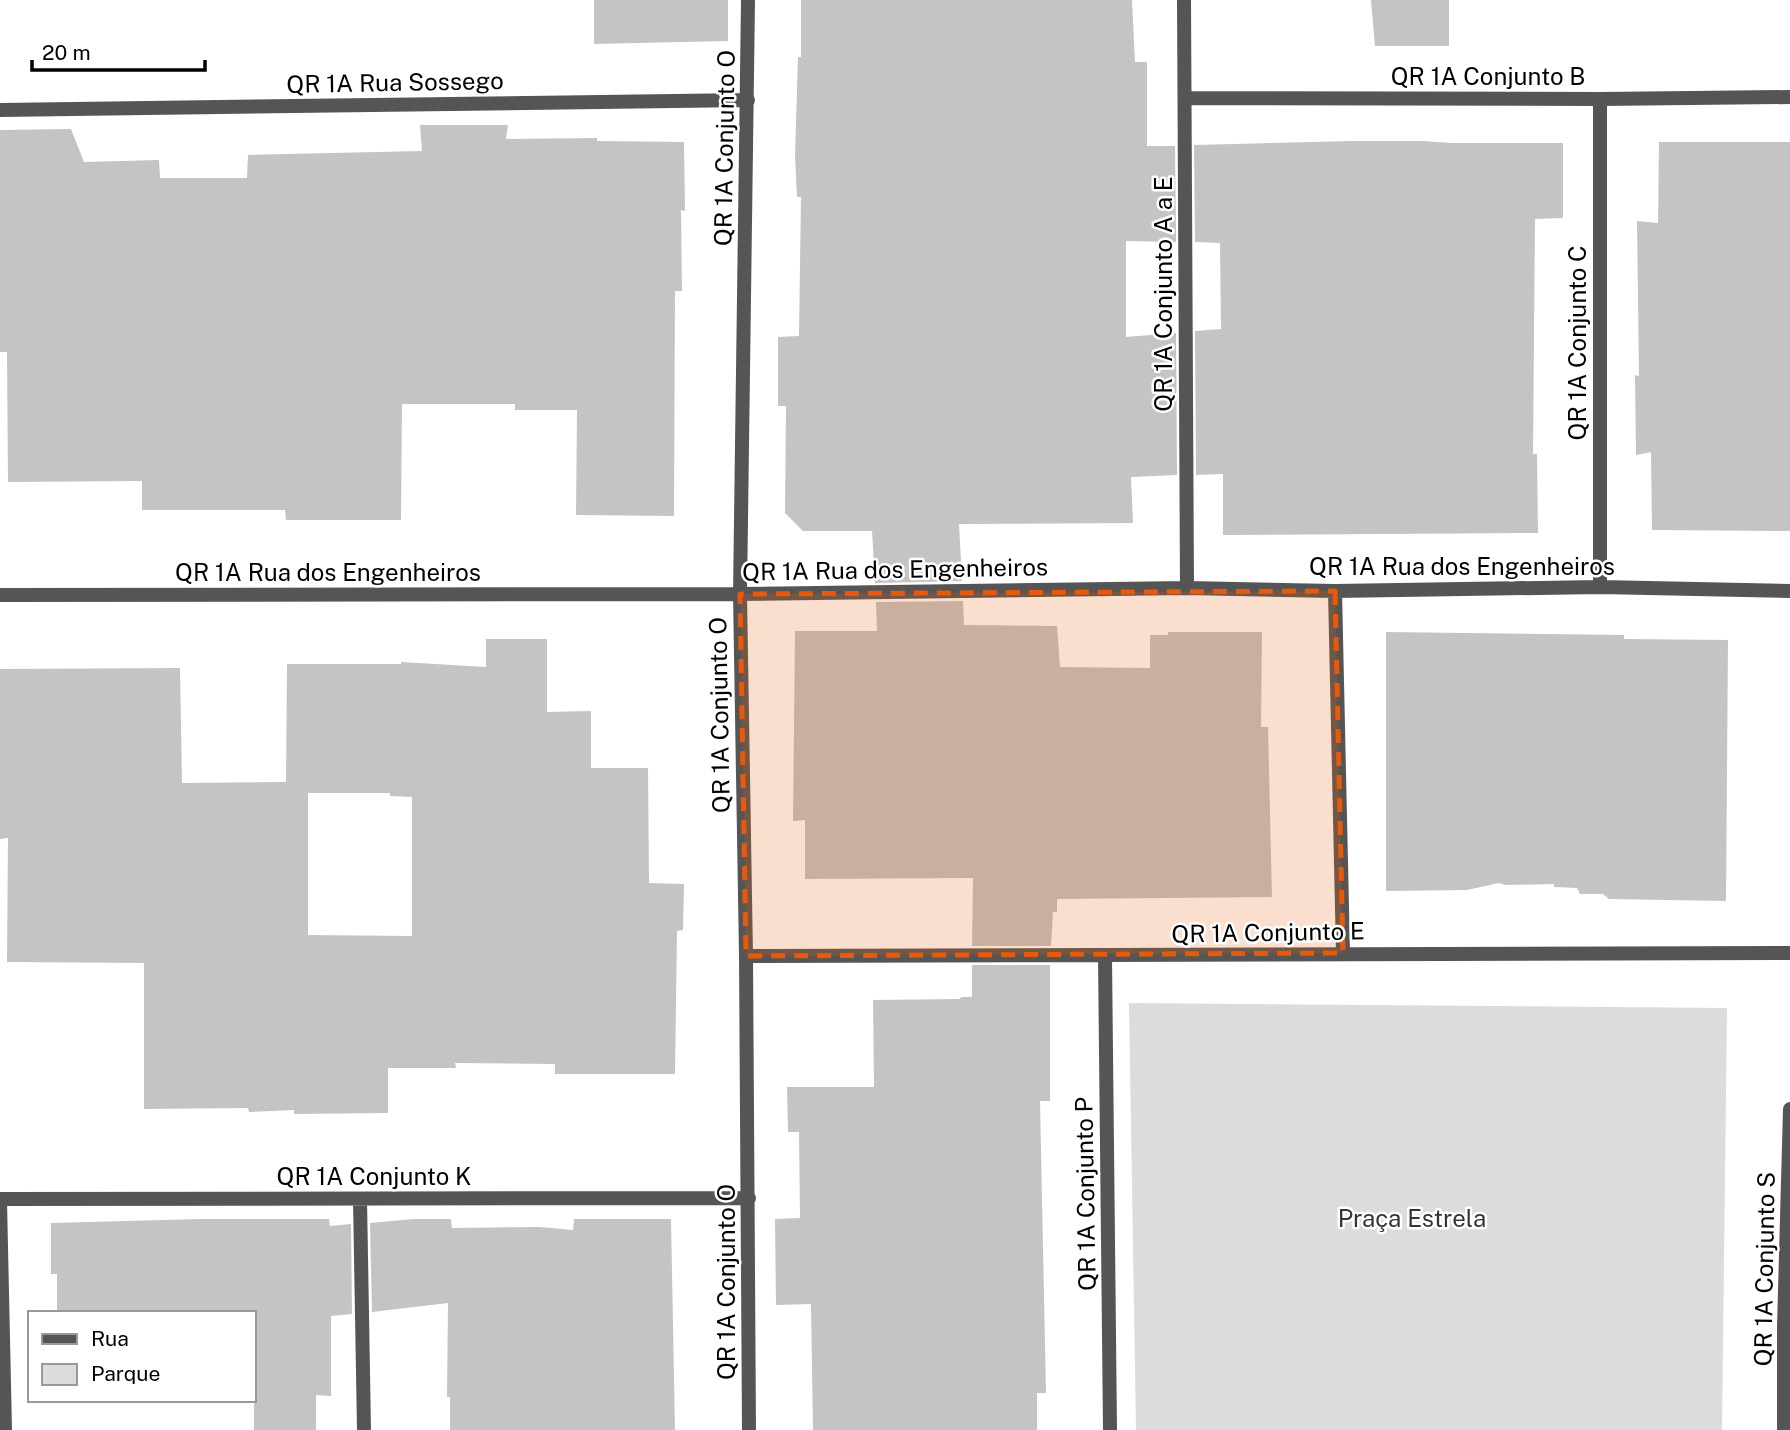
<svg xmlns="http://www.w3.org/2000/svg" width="1790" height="1430" font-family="'Public Sans',sans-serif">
	<rect width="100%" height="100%" fill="#fff"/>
	<path fill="#dcdcdc" d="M 1129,1003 L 1727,1008 L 1722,1430 L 1136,1430 Z"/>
	<path fill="#c4c4c4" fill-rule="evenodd" d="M 594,0 L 728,0 L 728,41 L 594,44 Z
		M 801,0 L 1132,0 L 1135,62 L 1147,62 L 1147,146 L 1175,146 L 1176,242 L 1126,241 L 1126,337 L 1176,333 L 1177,475 L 1131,477 L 1133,523 L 959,524 L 962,581 L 875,583 L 872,531 L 803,531 L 785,513 L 786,406 L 778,406 L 778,337 L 799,336 L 801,197 L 797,197 L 795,156 L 798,57 L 801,57 Z
		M 1371,0 L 1449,0 L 1449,46 L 1375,46 Z
		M 420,125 L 508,125 L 506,139 L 597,138 L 597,141 L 684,142 L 685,211 L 681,210 L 682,291 L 675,291 L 674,516 L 576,515 L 577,410 L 515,410 L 515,404 L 402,404 L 401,520 L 286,520 L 285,510 L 142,510 L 142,481 L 8,482 L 7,352 L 0,352 L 0,130 L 71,129 L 84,162 L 159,160 L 160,178 L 247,178 L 248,155 L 422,151 Z
		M 1351,141 L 1423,141 L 1452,143 L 1563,143 L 1563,218 L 1535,219 L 1533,454 L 1537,454 L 1538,533 L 1223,535 L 1223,474 L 1196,475 L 1195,331 L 1221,329 L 1220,243 L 1195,242 L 1194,145 Z
		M 1659,142 L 1790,142 L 1790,531 L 1652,530 L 1651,452 L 1636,455 L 1635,375 L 1639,376 L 1637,221 L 1658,223 Z
		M 963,601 L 964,625 L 1057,626 L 1060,667 L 1150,668 L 1150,635 L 1168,635 L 1168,632 L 1262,632 L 1261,727 L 1268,727 L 1272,897 L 1057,899 L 1057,912 L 1053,912 L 1051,946 L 972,946 L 973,878 L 805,879 L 805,820 L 793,821 L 795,631 L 877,631 L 876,602 Z
		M 1386,632 L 1624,635 L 1624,639 L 1728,640 L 1726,901 L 1609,899 L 1603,894 L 1580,894 L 1577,888 L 1554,887 L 1554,884 L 1506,885 L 1499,883 L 1467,890 L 1386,891 Z
		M 486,639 L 547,639 L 547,712 L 591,711 L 591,768 L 648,768 L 649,883 L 684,884 L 683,930 L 677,931 L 675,1074 L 555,1074 L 555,1064 L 455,1063 L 456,1068 L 388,1068 L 388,1113 L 294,1114 L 294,1110 L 249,1112 L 248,1108 L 144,1109 L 144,963 L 7,962 L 8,838 L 0,839 L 0,669 L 180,668 L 182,783 L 286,782 L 287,664 L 401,664 L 401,662 L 486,667 ZM 308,793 L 390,793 L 390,796 L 412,797 L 412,936 L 308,935 Z
		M 972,965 L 1050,965 L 1050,1101 L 1040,1101 L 1046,1393 L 1037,1393 L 1037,1430 L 813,1430 L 811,1304 L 776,1305 L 775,1219 L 800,1218 L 799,1132 L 788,1132 L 787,1087 L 874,1087 L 873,1000 L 960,999 L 961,997 L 972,997 Z
		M 200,1219 L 329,1219 L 330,1226 L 351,1224 L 352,1314 L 331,1316 L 331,1396 L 316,1395 L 316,1430 L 254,1430 L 254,1313 L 57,1313 L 57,1274 L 51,1274 L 51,1223 Z
		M 414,1219 L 451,1219 L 452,1228 L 540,1227 L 573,1230 L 574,1219 L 671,1219 L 675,1430 L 450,1430 L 450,1397 L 447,1397 L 448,1303 L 372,1312 L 370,1223 Z"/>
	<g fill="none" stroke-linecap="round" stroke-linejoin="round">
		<path stroke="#555" stroke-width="14" d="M 748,0 L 740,594 L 746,956 L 749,1430
			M 1184,0 L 1187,588
			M 1185,98 L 1600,99 L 1790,97
			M 1600,99 L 1600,587
			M 0,110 L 748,100
			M 1335,591 L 1343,953
			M 0,595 L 740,594 L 1187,588 L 1335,591 L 1600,587 L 1790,591
			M 746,956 L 1790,953
			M 1105,957 L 1110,1430
			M 0,1199 L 749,1198
			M 360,1199 L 364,1430
			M 0,1201 L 5,1430
			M 1784,1430 L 1784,1327 L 1790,1109"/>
	</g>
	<path fill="#e8590c" fill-opacity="0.2" stroke="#e8590c" stroke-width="5" stroke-dasharray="14 9" stroke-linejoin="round" d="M 1335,591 L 1343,953 L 746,956 L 740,594 Z"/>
	<g text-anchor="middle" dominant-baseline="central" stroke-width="5" stroke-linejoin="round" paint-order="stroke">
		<g font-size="24" fill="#000" stroke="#fff">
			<text x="1488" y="76">QR 1A Conjunto B</text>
			<text transform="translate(395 82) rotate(-1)">QR 1A Rua Sossego</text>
			<text transform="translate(724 148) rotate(-89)">QR 1A Conjunto O</text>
			<text transform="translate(1163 294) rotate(-90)">QR 1A Conjunto A a E</text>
			<text transform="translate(1577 343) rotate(-90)">QR 1A Conjunto C</text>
			<text x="1462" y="566">QR 1A Rua dos Engenheiros</text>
			<text transform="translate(895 569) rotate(-1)">QR 1A Rua dos Engenheiros</text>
			<text x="328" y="572">QR 1A Rua dos Engenheiros</text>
			<text transform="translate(719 715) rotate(-91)">QR 1A Conjunto O</text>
			<text transform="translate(1268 932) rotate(-1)">QR 1A Conjunto E</text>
			<text x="374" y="1176">QR 1A Conjunto K</text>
			<text transform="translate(1085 1194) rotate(-91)">QR 1A Conjunto P</text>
			<text transform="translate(1764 1269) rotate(-89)">QR 1A Conjunto S</text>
			<text transform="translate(726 1282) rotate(-90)">QR 1A Conjunto O</text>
		</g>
		<g font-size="24" fill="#333" stroke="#fff">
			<text x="1412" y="1218">Praça Estrela</text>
		</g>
	</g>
	<rect x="28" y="1311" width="228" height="91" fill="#ffffff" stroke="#999999" stroke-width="2"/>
	<rect x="42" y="1334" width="35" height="10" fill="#555555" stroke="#999999" stroke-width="2"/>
	<text x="91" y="1346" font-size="21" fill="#000000">Rua</text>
	<rect x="42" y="1364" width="35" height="21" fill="#dcdcdc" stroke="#999999" stroke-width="2"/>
	<text x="91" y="1381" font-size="21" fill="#000000">Parque</text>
	<path d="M32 60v10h173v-10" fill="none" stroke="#000000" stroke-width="3.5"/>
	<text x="42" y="60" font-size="21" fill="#000000" stroke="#ffffff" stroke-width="5" paint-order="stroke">20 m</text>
</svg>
